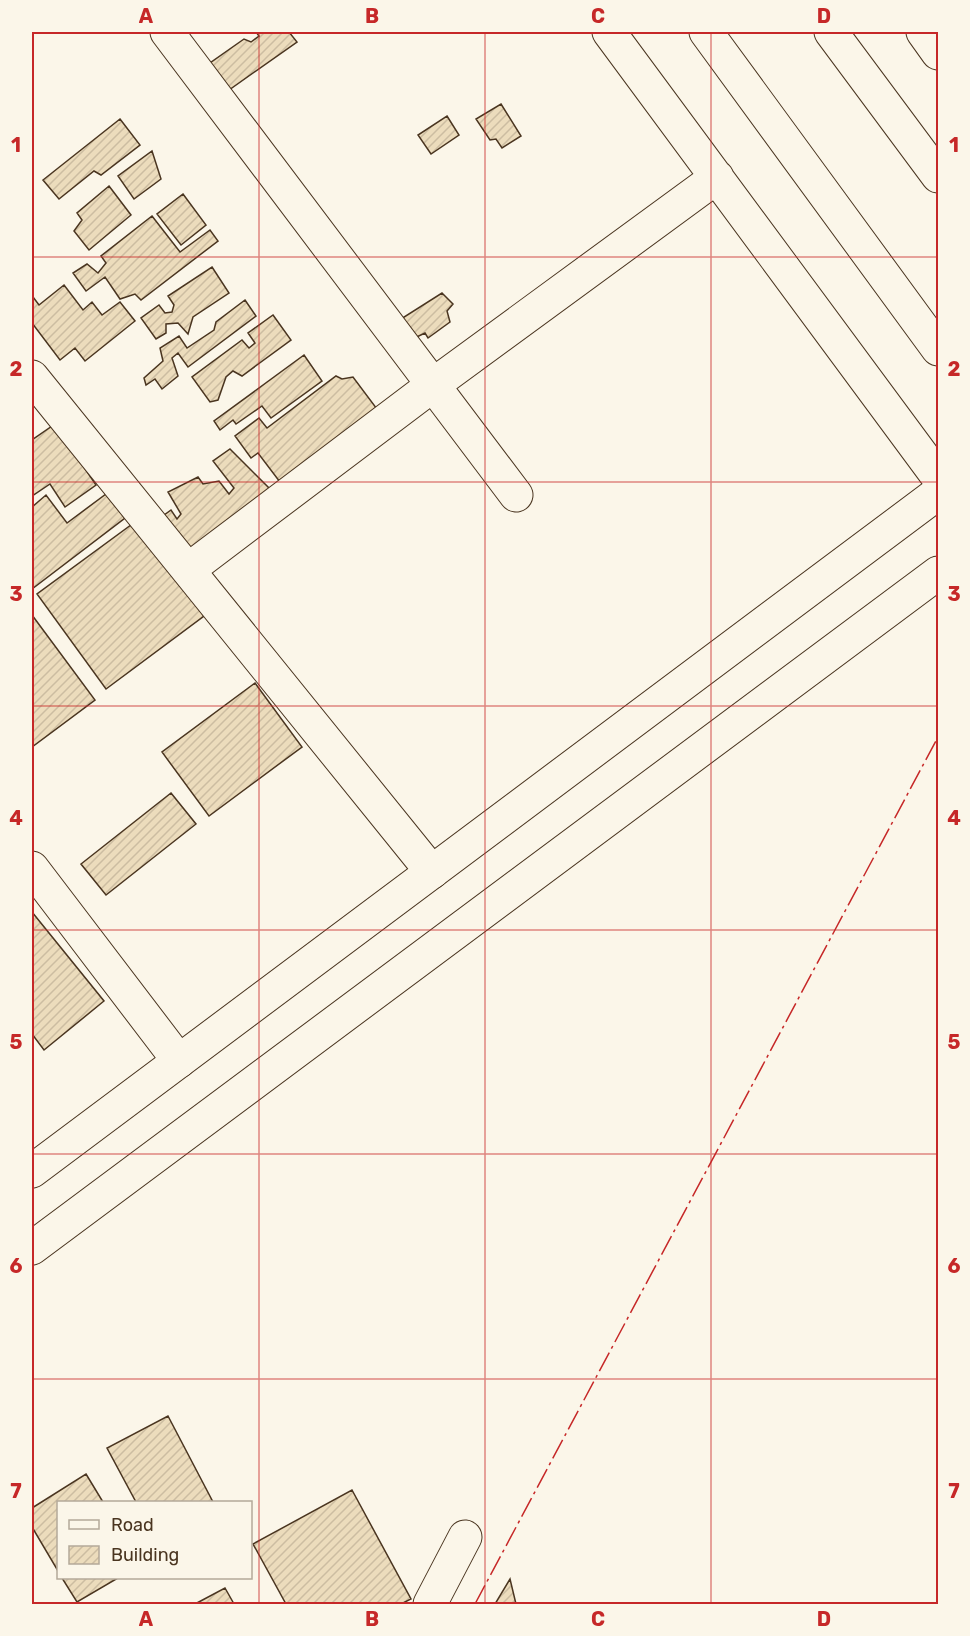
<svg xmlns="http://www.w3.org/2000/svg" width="970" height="1636" font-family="Rubik,sans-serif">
	<defs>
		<pattern id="building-hatch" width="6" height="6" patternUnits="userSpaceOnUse" patternTransform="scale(1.5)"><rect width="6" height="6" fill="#ecdcbc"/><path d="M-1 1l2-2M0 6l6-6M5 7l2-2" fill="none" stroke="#ccbda1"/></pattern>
	</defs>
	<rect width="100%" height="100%" fill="#fbf6e9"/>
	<path fill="url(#building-hatch)" stroke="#4a3520" stroke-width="1.5" d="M 256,32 L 289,32 L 297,42 L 229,90 L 210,63 L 244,39 L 251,42 L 259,36 Z
		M 501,104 L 521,136 L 502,148 L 496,139 L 490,140 L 476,119 Z
		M 447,116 L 459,135 L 431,154 L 418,135 Z
		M 120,119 L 140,145 L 101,175 L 94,171 L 59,199 L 43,180 Z
		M 152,151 L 161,179 L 134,199 L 118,176 Z
		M 109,186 L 131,215 L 89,250 L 74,231 L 82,220 L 77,213 Z
		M 183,194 L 206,225 L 181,245 L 157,214 Z
		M 152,216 L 180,252 L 210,230 L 218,241 L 141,300 L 135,294 L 120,299 L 105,277 L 86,291 L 73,273 L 87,264 L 98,273 L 106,263 L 101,256 Z
		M 212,267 L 229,293 L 193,317 L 188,334 L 178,323 L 166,324 L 166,333 L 156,339 L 141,318 L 159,305 L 165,313 L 172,312 L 174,305 L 168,296 Z
		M 64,285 L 83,310 L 92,302 L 102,315 L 120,302 L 135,321 L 85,361 L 75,348 L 60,360 L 32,323 L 32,299 L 33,297 L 39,305 Z
		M 442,293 L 453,304 L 447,311 L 450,322 L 428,338 L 425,333 L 402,344 L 393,324 Z
		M 245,300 L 256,316 L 188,367 L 178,353 L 172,358 L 178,376 L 162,389 L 155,379 L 146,385 L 144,378 L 163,361 L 160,348 L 179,336 L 187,348 L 214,330 L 216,322 Z
		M 273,315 L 291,340 L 242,376 L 233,371 L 226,377 L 218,400 L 210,402 L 192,377 L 242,340 L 249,348 L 255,343 L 248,333 Z
		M 304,355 L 322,381 L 271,418 L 262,406 L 236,424 L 233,420 L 220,430 L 214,421 Z
		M 336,376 L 342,379 L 353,377 L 383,417 L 286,490 L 258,453 L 251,458 L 235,436 L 259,418 L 267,428 Z
		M 55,424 L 96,485 L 65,507 L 50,484 L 32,496 L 32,440 Z
		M 230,449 L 276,495 L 189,564 L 156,521 L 171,510 L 177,519 L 181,514 L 168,492 L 198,477 L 203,484 L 219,481 L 229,494 L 234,488 L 213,461 Z
		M 106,494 L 125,518 L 32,589 L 32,507 L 46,495 L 67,523 Z
		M 135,522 L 204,616 L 106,689 L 37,594 Z
		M 32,615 L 95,700 L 32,747 Z
		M 255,683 L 302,747 L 209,816 L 162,752 Z
		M 171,793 L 196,824 L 106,895 L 81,864 Z
		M 32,912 L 104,1001 L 44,1050 L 32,1034 Z
		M 168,1416 L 213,1502 L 136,1502 L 107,1448 Z
		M 86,1474 L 103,1502 L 58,1502 L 58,1571 L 32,1527 L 32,1508 Z
		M 352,1490 L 411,1599 L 401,1604 L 286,1604 L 253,1544 Z
		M 62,1578 L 118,1578 L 77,1602 Z
		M 510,1579 L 516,1604 L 495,1604 Z
		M 225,1588 L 234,1604 L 195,1604 Z"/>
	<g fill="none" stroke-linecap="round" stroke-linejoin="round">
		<defs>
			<path id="street" d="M 167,32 L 516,495
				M 609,32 L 938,477
				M 923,32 L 938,53
				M 32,377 L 432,872
				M 188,570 L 433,385 L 717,177
				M 32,868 L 179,1061
				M 430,1604 L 465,1537"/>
			<path id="secondary" d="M 706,32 L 938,349
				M 831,32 L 938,176
				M 32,1171 L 938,493
				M 32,1248 L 938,573"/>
		</defs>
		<use href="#street" stroke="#4a3520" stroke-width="35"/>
		<use href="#secondary" stroke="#4a3520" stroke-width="35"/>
		<use href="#street" stroke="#fbf6e9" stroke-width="33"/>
		<use href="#secondary" stroke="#fbf6e9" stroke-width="33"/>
		<path stroke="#c62828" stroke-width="1.5" stroke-dasharray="21 4.5 3 4.5" stroke-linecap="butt" d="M 475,1604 L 938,737"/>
	</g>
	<path fill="none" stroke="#c62828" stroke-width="1.5" stroke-opacity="0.55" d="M 259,32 L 259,1604M 485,32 L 485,1604M 711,32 L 711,1604M 32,257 L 938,257M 32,482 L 938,482M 32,706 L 938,706M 32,930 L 938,930M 32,1154 L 938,1154M 32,1379 L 938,1379"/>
	<rect width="970" height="1636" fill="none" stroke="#fbf6e9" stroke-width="66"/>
	<rect x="57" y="1501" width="195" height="78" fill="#fbf6e9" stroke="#b4a999" stroke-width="1.5"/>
	<rect x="69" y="1520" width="30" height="9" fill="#fbf6e9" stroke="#b4a999" stroke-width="1.5"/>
	<text x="111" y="1531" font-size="18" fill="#4a3520">Road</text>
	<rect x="69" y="1546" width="30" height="18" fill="url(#building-hatch)" stroke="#b4a999" stroke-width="1.5"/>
	<text x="111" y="1561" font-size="18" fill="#4a3520">Building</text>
	<rect x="33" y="33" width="904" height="1570" fill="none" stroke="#c62828" stroke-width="2"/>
	<g font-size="20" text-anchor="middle" font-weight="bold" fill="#c62828">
		<text x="146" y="23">A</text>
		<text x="372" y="23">B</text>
		<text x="598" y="23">C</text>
		<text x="824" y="23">D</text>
		<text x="16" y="152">1</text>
		<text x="954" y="152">1</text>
		<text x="16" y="376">2</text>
		<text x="954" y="376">2</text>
		<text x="16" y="601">3</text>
		<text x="954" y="601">3</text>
		<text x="16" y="825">4</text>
		<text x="954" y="825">4</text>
		<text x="16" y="1049">5</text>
		<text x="954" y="1049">5</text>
		<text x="16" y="1273">6</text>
		<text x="954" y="1273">6</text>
		<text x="16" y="1498">7</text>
		<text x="954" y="1498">7</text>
		<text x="146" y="1626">A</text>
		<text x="372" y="1626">B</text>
		<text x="598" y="1626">C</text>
		<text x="824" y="1626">D</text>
	</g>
</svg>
